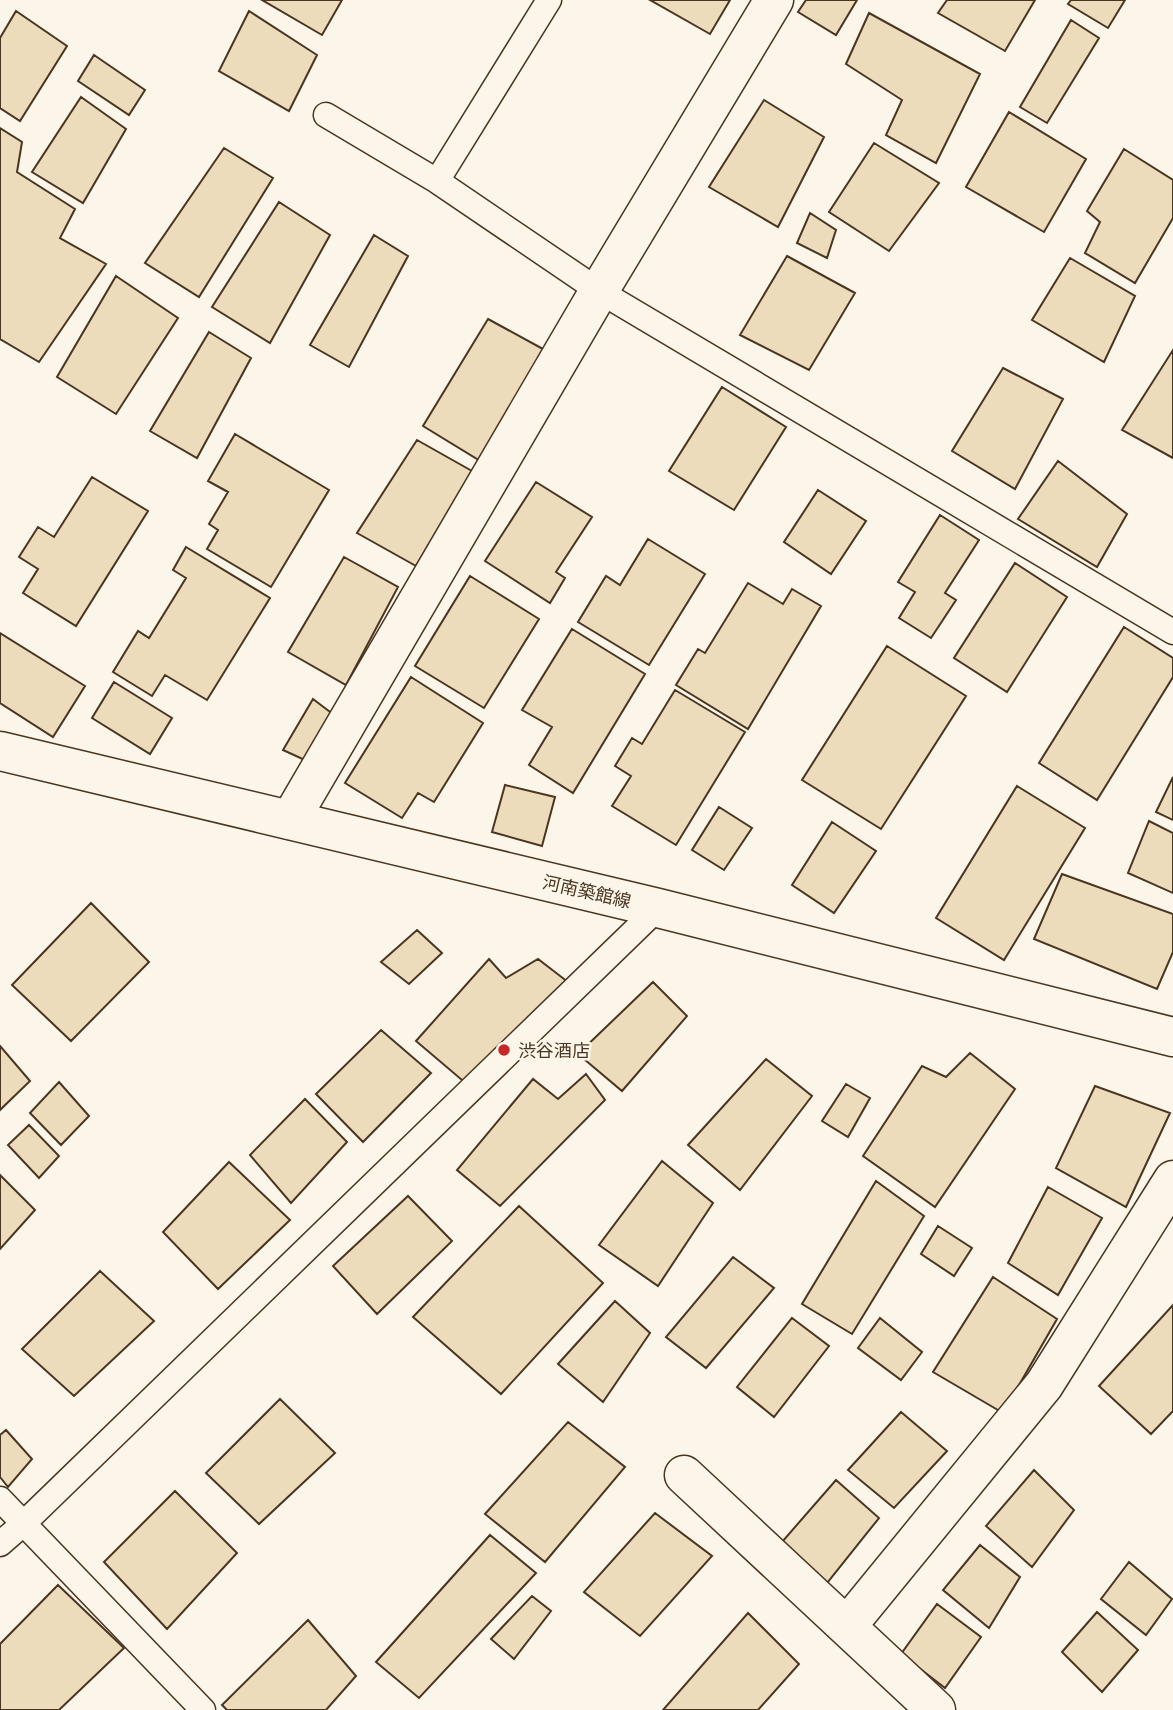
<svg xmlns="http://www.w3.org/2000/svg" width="1173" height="1710" font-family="'Noto Serif','Noto Sans JP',serif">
	<rect width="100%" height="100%" fill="#fbf6e9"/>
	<path fill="#ecdcbc" stroke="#4a3520" stroke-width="2" d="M 262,0 L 342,0 L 322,35 Z
		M 650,0 L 730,0 L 710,34 Z
		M 806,0 L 857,0 L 836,35 L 798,12 Z
		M 947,0 L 1035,0 L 1005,51 L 938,13 Z
		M 1071,0 L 1125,0 L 1108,28 L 1068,4 Z
		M 16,11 L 67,46 L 20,121 L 0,108 L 0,38 Z
		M 249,11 L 317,55 L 289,111 L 219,71 Z
		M 869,13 L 980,74 L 936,163 L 886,135 L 902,100 L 846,64 Z
		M 1071,20 L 1099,38 L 1047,123 L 1020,107 Z
		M 94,55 L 145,90 L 129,115 L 78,81 Z
		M 81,97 L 126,129 L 83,203 L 32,172 Z
		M 764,100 L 824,137 L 778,227 L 709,187 Z
		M 1009,112 L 1086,159 L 1044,232 L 966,187 Z
		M 0,128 L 22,142 L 17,172 L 75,209 L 60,238 L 106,264 L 39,362 L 0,339 Z
		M 874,143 L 939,183 L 889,251 L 829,212 Z
		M 224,148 L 273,178 L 199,297 L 145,263 Z
		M 1124,149 L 1173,180 L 1173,218 L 1135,283 L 1085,253 L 1100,222 L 1087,211 Z
		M 279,202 L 330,235 L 270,343 L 212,307 Z
		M 810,213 L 836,230 L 827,258 L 797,243 Z
		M 374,235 L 408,256 L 349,367 L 310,345 Z
		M 787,256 L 855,293 L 809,370 L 740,335 Z
		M 1070,258 L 1135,296 L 1104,362 L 1032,320 Z
		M 116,276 L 178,318 L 116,414 L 57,377 Z
		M 488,319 L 543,349 L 482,462 L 423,426 Z
		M 209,332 L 251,358 L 197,458 L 150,431 Z
		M 1173,350 L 1173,458 L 1122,430 Z
		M 1003,368 L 1063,399 L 1015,489 L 952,451 Z
		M 722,387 L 786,427 L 734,510 L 669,471 Z
		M 235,434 L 329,490 L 271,587 L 207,549 L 218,530 L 209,524 L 228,492 L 208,481 Z
		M 417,440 L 472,471 L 416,566 L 357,533 Z
		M 1058,461 L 1127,514 L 1097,567 L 1018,519 Z
		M 92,477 L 148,511 L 76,626 L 23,593 L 38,569 L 19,557 L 38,527 L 54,537 Z
		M 536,482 L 592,517 L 556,572 L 565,578 L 550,603 L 485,561 Z
		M 818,490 L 866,521 L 831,574 L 784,542 Z
		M 940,515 L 979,540 L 945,593 L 956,600 L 931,638 L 899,618 L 915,592 L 898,582 Z
		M 648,539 L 705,574 L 649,665 L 578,622 L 606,576 L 620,585 Z
		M 186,547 L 270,598 L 207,700 L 165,675 L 152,696 L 113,672 L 138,631 L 149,638 L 186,578 L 173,570 Z
		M 344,557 L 398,587 L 346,685 L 288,652 Z
		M 1015,563 L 1067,597 L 1007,692 L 954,658 Z
		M 470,576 L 539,619 L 484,708 L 415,666 Z
		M 748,583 L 783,604 L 792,589 L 821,606 L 748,729 L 676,685 L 698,649 L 705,653 Z
		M 1124,627 L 1173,658 L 1173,677 L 1097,800 L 1039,763 Z
		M 572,629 L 645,674 L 573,793 L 529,765 L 552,727 L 522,710 Z
		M 0,633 L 85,686 L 53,737 L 0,703 Z
		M 887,646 L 966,696 L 881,829 L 802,780 Z
		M 411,677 L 483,723 L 434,802 L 418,793 L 402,818 L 345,783 Z
		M 114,682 L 172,718 L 150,754 L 92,718 Z
		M 675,690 L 745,732 L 676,845 L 612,806 L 631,776 L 615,766 L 632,738 L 642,744 Z
		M 313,699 L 338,718 L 309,762 L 283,750 Z
		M 1173,777 L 1173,820 L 1156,812 Z
		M 505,785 L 555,797 L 542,846 L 492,832 Z
		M 1017,786 L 1085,828 L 1004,960 L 936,918 Z
		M 719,807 L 752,828 L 724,870 L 692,850 Z
		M 1149,821 L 1173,833 L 1173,893 L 1128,873 Z
		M 832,822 L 876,851 L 834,913 L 792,885 Z
		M 1062,874 L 1173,914 L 1173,952 L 1157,989 L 1034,939 Z
		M 91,903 L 149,962 L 71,1041 L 12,985 Z
		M 417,930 L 442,953 L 409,984 L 381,962 Z
		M 489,959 L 506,978 L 538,959 L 568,982 L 469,1086 L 416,1041 Z
		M 653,982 L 687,1016 L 622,1091 L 578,1054 Z
		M 381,1030 L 431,1073 L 363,1142 L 316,1094 Z
		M 0,1046 L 30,1081 L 0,1110 Z
		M 970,1053 L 1015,1089 L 935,1207 L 863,1156 L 922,1066 L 946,1077 Z
		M 766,1059 L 812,1096 L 740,1190 L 688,1145 Z
		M 586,1074 L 605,1100 L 500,1206 L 457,1170 L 533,1079 L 558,1099 Z
		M 59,1082 L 89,1116 L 61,1145 L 30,1113 Z
		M 846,1084 L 870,1098 L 848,1137 L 822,1121 Z
		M 1095,1086 L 1170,1113 L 1126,1207 L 1056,1168 Z
		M 305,1099 L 347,1142 L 291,1203 L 250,1155 Z
		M 29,1125 L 59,1156 L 39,1178 L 8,1145 Z
		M 662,1161 L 713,1203 L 658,1286 L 599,1245 Z
		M 229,1162 L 290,1220 L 218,1289 L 163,1232 Z
		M 0,1175 L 35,1210 L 0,1249 Z
		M 876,1181 L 924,1216 L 852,1334 L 802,1304 Z
		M 1048,1187 L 1102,1218 L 1058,1295 L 1008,1263 Z
		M 408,1196 L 452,1241 L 377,1314 L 333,1266 Z
		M 519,1206 L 603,1283 L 501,1394 L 413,1317 Z
		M 938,1226 L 972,1248 L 954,1276 L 921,1254 Z
		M 733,1257 L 774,1288 L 706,1368 L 666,1337 Z
		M 100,1271 L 154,1321 L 74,1396 L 22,1349 Z
		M 993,1277 L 1057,1319 L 1003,1413 L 933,1372 Z
		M 615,1301 L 650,1333 L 603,1402 L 558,1364 Z
		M 1173,1305 L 1173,1411 L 1151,1434 L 1099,1386 Z
		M 792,1318 L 829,1346 L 774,1417 L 737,1387 Z
		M 880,1318 L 922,1352 L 901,1380 L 858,1348 Z
		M 280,1399 L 335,1453 L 259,1524 L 206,1473 Z
		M 901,1412 L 947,1451 L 894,1508 L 848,1470 Z
		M 568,1422 L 625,1467 L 545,1562 L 485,1514 Z
		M 6,1430 L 32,1459 L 8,1487 L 0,1477 L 0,1435 Z
		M 1034,1470 L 1074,1510 L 1032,1567 L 986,1526 Z
		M 836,1480 L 879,1518 L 823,1588 L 775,1550 Z
		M 175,1491 L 237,1553 L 167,1629 L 104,1562 Z
		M 655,1513 L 712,1556 L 640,1636 L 584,1592 Z
		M 490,1535 L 536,1573 L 419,1698 L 376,1662 Z
		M 980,1545 L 1020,1577 L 989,1628 L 943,1590 Z
		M 1129,1562 L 1172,1599 L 1146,1635 L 1101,1599 Z
		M 58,1585 L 124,1648 L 59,1710 L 0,1710 L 0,1644 Z
		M 532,1596 L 551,1611 L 514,1659 L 491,1639 Z
		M 937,1604 L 981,1637 L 945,1688 L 901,1654 Z
		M 1097,1612 L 1138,1650 L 1102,1692 L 1062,1652 Z
		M 748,1613 L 799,1664 L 758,1710 L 663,1710 Z
		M 308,1620 L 356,1676 L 326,1710 L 227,1710 L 222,1705 Z"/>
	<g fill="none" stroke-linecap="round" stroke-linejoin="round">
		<defs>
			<path id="service" d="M 326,115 L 437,181 L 599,291 L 1173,632
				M 437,181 L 549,0
				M 0,1499 L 203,1710
				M 0,1544 L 23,1524 L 658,908"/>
			<path id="minor" d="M 290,820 L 599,291 L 774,0
				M 684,1475 L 936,1710
				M 847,1626 L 1044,1385 L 1173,1180"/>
			<path id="primary" d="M 0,751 L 658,908 L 1173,1037"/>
		</defs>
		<use href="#service" stroke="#4a3520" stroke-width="27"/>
		<use href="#minor" stroke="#4a3520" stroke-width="41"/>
		<use href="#primary" stroke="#4a3520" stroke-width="41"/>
		<use href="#service" stroke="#fbf6e9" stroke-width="24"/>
		<use href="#minor" stroke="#fbf6e9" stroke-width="38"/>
		<use href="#primary" stroke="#fbf6e9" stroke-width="38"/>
	</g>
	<circle fill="#c62828" stroke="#fbf6e9" stroke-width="2.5" cx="504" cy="1050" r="7"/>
	<g text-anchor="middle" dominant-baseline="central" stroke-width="5" stroke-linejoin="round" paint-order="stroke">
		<g font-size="18" fill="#4a3520" stroke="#fbf6e9">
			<text transform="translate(587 891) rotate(13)">河南築館線</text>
		</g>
		<g font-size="18" fill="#4a3520" stroke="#fbf6e9" text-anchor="start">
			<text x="518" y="1050">渋谷酒店</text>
		</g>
	</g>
</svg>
